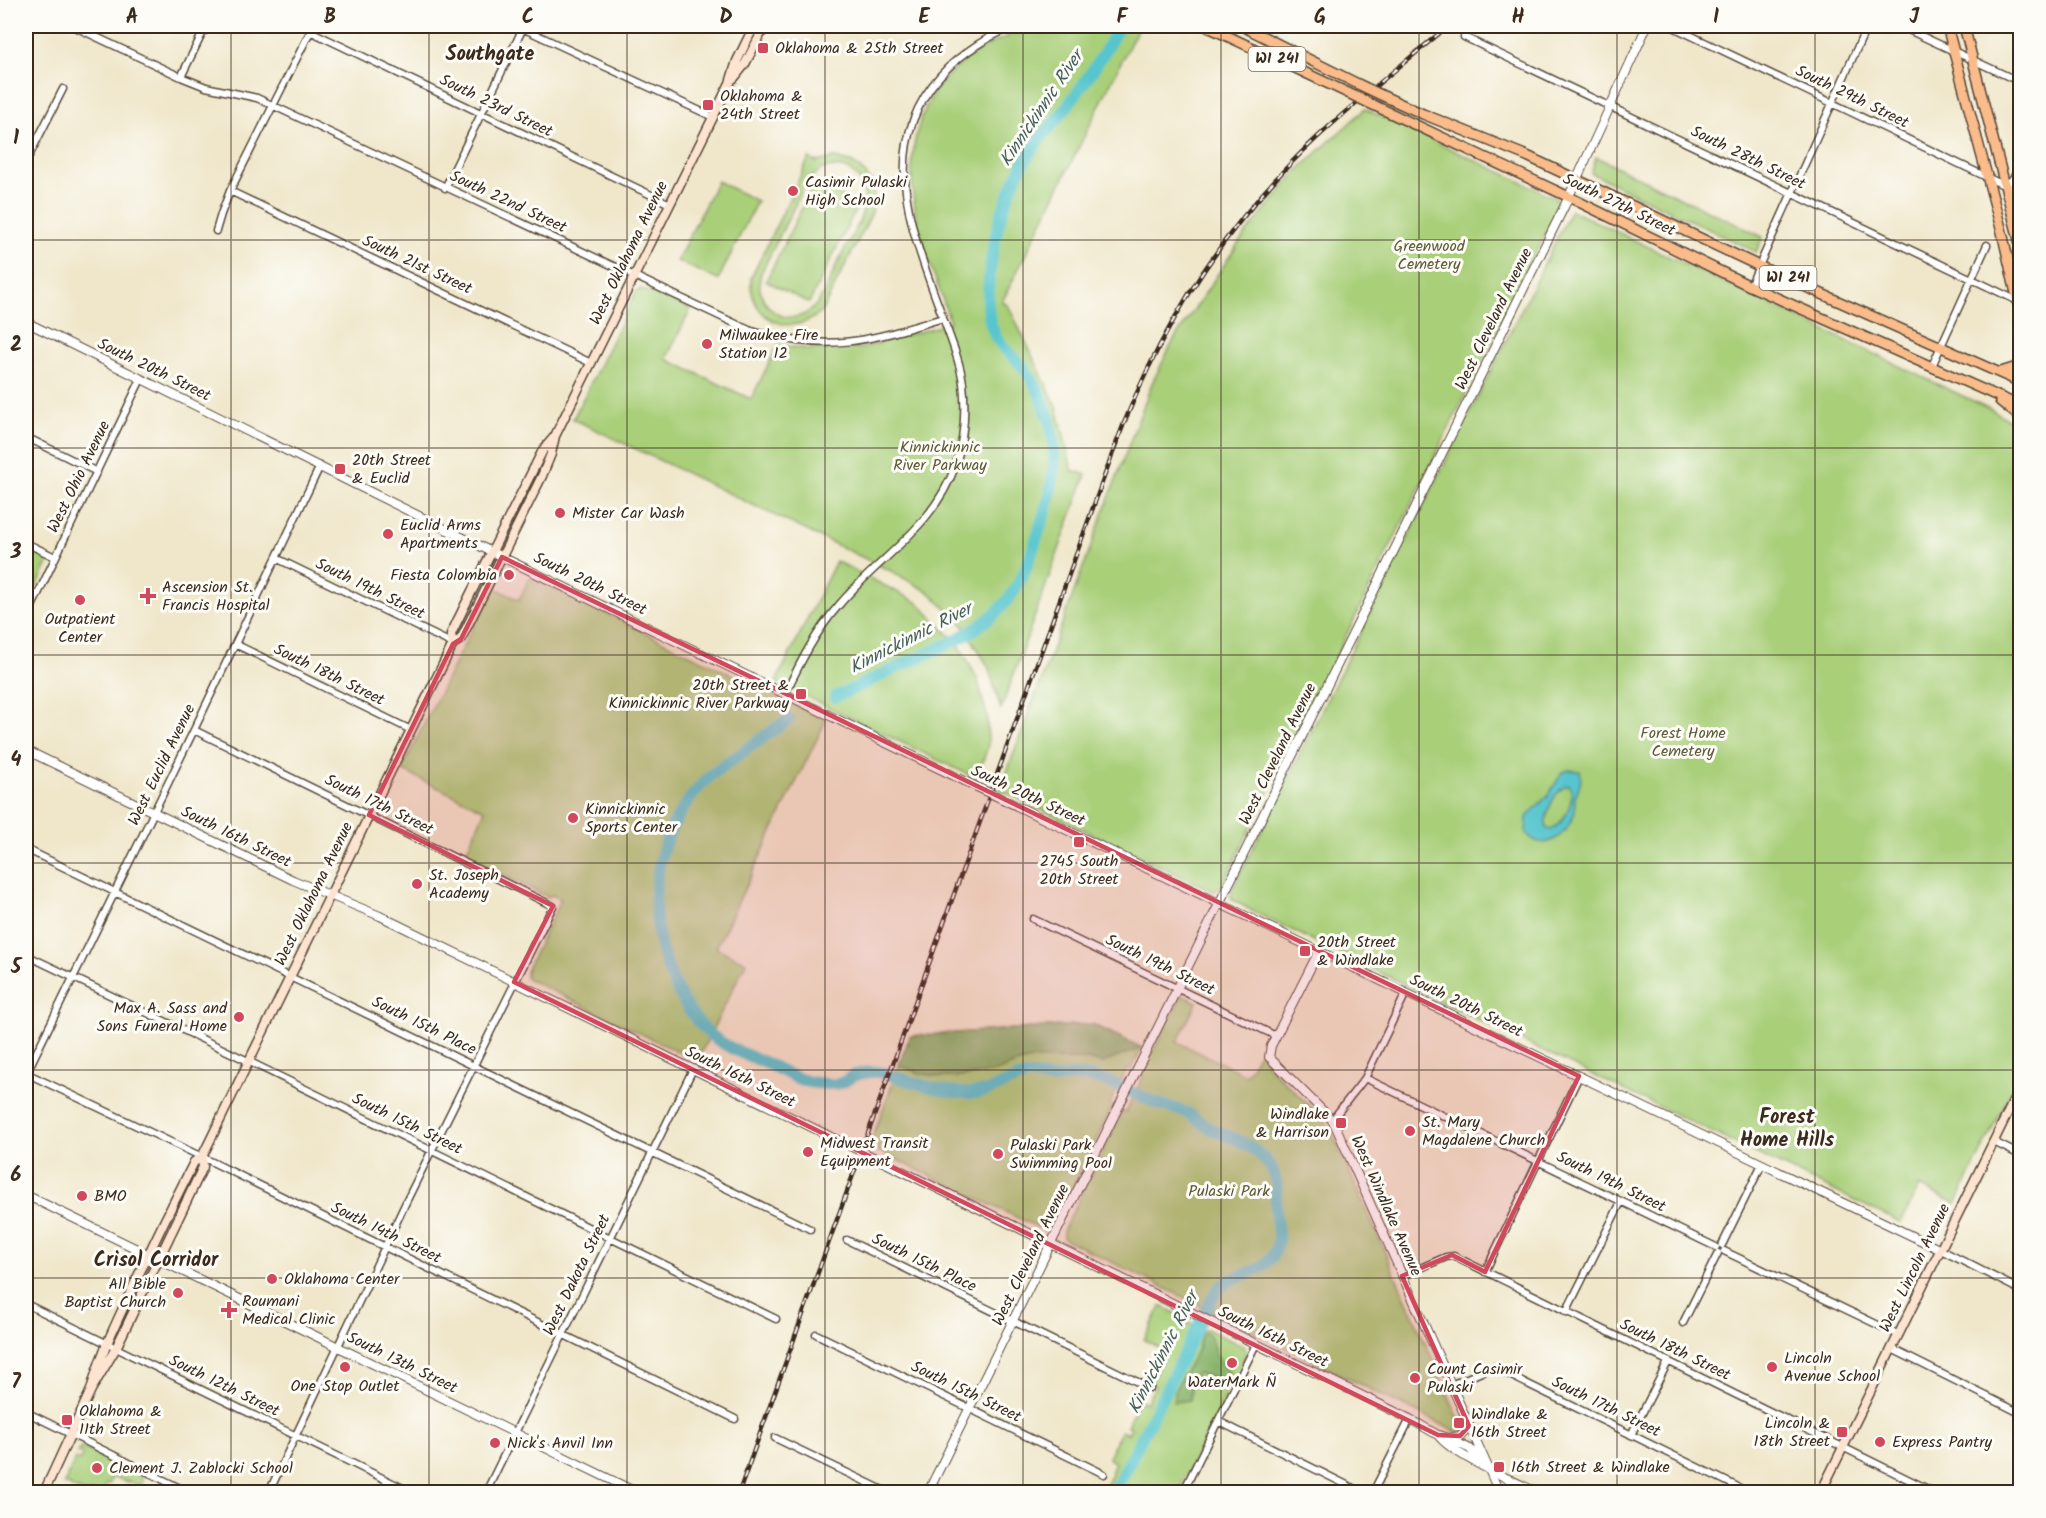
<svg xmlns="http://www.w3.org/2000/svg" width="2046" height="1518" font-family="Kalam,sans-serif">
	<rect width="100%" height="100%" fill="#fdfcf7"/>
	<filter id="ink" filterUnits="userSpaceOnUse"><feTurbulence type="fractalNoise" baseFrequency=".0167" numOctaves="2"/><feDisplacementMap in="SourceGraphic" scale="12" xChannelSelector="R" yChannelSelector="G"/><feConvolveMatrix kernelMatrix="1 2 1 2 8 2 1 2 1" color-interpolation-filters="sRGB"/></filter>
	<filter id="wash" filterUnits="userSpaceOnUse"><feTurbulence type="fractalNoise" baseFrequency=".008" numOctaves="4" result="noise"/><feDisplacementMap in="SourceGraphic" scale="24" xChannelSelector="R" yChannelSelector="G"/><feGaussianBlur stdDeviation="1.35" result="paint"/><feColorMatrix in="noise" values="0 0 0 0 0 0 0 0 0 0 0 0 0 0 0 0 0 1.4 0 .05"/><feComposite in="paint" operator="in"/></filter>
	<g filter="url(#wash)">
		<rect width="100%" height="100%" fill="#f0e7cb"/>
		<path fill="#a9cf79" stroke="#727c4c" stroke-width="1.5" fill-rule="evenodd" d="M 1053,26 L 1139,26 L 1002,302 L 1008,305 L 1057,407 L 1072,470 L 1086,475 L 1001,709 L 988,666 L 963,625 L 929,592 L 891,571 L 573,419 L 636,292 L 641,289 L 691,309 L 666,359 L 751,399 L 778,345 L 808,349 L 862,348 L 950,323 C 943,295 930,268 922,240 C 897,151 916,73 1008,36 C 1022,31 1038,29 1053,26 Z
			M 1365,109 L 1556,198 L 1560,204 L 1222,886 L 1215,892 L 1000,790 L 1152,383 L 1174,340 L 1240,241 L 1296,172 Z
			M 1596,157 L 1763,237 L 1756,252 L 1591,173 Z
			M 809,158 L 816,162 L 835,158 L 853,163 L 866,174 L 873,186 L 874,194 L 872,213 L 822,311 C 792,340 748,320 751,278 ZM 834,167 C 843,167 852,170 858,178 C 878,202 849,239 838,262 C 831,276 825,296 814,307 C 788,333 752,305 761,273 L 807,181 L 822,169 Z
			M 717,181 L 757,201 L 718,280 L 677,261 Z
			M 814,183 L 858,205 L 809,303 L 766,281 Z
			M 1571,210 L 1992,410 L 2020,426 L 2020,1072 L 1956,1204 L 1919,1186 L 1901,1223 L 1254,912 L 1231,899 L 1232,890 Z
			M 26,547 L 50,559 L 26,609 Z
			M 836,561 L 917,602 L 959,645 L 977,678 L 987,716 L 988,746 L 977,779 L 776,682 Z
			M 530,577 L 826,720 L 716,948 L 746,962 L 697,1061 L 526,978 L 526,971 L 561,899 L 553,895 L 548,897 L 464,856 L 485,810 L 401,770 L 493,587 L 519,600 Z
			M 1181,996 L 1184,996 L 1197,1002 L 1177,1042 L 1246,1075 L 1266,1041 L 1263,1054 L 1266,1064 L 1318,1114 L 1330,1128 L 1462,1426 L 1463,1429 L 1459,1433 L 1063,1238 L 1063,1231 L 1123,1111 L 1126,1112 L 1143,1077 L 1141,1075 Z
			M 1092,1024 L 1142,1048 L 1131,1070 L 1127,1069 L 1110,1104 L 1113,1106 L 1053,1226 L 1050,1230 L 1045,1231 L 872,1148 L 873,1146 L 870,1144 L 910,1036 Z
			M 1161,1306 L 1189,1320 L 1188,1323 L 1206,1331 L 1207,1329 L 1245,1347 L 1246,1354 L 1178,1492 L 1103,1492 L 1112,1474 L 1111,1471 L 1115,1463 L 1108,1458 L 1121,1431 L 1128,1434 L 1131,1428 L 1127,1426 L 1139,1400 L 1146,1403 L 1155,1386 L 1151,1383 L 1166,1351 L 1144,1340 Z
			M 81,1447 L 142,1477 L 143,1481 L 141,1486 L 113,1477 L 111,1474 L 109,1477 L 112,1478 L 109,1485 L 106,1484 L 104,1487 L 107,1489 L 105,1492 L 83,1492 L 64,1484 L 75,1459 L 80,1460 L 82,1457 L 82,1454 L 78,1453 Z"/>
		<path fill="#86b269" stroke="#606e44" stroke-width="1.5" d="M 1092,1024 L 1142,1048 L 1102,1063 L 1086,1059 L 1035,1059 L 1015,1064 L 996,1072 L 962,1077 L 941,1077 L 919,1073 L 899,1065 L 910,1036 Z
			M 1202,1333 L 1210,1335 L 1216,1356 L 1229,1372 L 1230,1380 L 1220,1380 L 1197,1373 L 1191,1385 L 1190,1400 L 1174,1402 L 1174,1391 L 1197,1351 Z"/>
		<path fill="#57c5ce" stroke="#497876" stroke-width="1.5" fill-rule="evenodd" d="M 1568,770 L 1580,771 C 1583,781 1578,788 1575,798 C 1574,803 1576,807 1575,812 C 1568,834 1545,855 1526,833 L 1527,817 L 1549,794 L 1562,773 ZM 1569,785 C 1577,799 1564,824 1550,830 L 1546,827 C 1545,813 1555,788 1569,785 Z"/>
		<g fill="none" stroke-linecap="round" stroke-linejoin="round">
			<path stroke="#57c5ce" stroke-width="12" d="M 835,697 C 860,686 884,674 909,662 C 948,644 992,628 1015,589 C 1028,568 1034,545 1042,522 C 1055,486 1060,444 1045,407 C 1040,393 1033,379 1023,367 C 1015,357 1002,348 996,337 C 987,319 987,300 989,280 C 993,232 1008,183 1036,144 C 1044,133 1054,124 1062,113 C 1084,85 1103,56 1119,26
				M 789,719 L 712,774 C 667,817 648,871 658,933 C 664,968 683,1011 711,1035 C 728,1049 748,1055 768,1064 C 783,1071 800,1082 817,1083 C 824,1084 837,1085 843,1082 C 847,1081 849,1078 852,1076 C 859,1074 872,1071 878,1072 C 885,1073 892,1076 899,1078 C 923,1085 951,1095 977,1093 C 994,1092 1011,1078 1027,1076 C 1036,1075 1045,1080 1053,1079 C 1062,1078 1070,1075 1080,1076 C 1106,1077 1130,1092 1154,1102 C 1165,1107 1179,1108 1189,1114 C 1197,1118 1203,1126 1211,1129 C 1234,1138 1258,1146 1272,1169 C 1280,1183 1275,1201 1276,1216 C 1277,1229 1281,1241 1274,1253 C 1259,1279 1233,1270 1215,1293 L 1114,1492"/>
		</g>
	</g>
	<g filter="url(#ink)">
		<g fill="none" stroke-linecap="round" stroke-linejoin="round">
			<defs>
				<path id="minor" d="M 73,26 L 181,77 L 206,87 L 257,98 L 749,330 C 826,354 868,341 943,318
					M 518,26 L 713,117
					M 740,26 L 755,32
					M 1671,26 L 2020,193
					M 1900,26 L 2020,82
					M 310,31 L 670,204
					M 1464,37 L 2020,302
					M 181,77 L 206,26
					M 26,162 L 63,89
					M 2006,186 L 2014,177 L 2020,166
					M 445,188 L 524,26
					M 230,191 L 591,363
					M 216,231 L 221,214 L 230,191 L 313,26
					M 1750,286 L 1867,26
					M 1932,366 L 1987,245
					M 26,437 L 97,472
					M 26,543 L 55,557
					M 276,558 L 453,644
					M 26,619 L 141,379
					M 235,644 L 411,730
					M 785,694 C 800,663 816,631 839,605 C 880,556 934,528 956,464 C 964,438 966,410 963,383 C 960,361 951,340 943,318 C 914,238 875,149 940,76 C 958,56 993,31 1019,26
					M 194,730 L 553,906 L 407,1200 L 269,1492
					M 26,849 L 810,1229
					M 1033,919 L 1276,1036
					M 26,955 L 248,1061 L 776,1319
					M 26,1073 L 202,1157 L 735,1419
					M 26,1074 L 194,730 L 320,466
					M 1365,1078 L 1716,1247
					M 1332,1120 L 1365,1078 L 1406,993
					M 1994,1142 L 2020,1155
					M 847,1240 L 1150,1388
					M 1722,1245 L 1762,1164
					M 1941,1250 L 2020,1290
					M 1724,1251 L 1899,1335
					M 1485,1272 L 1579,1076
					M 1402,1276 L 1446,1257 L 1454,1256 L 1934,1492
					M 26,1304 L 411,1492
					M 1566,1312 L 1621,1202
					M 1683,1323 L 1718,1253
					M 816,1334 L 1104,1474
					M 1892,1349 L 2020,1413
					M 1451,1385 L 1493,1367 L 1748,1492
					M 26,1412 L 188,1492
					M 1218,1421 L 1361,1492
					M 1631,1435 L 1668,1362
					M 775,1438 L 887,1492
					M 486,1492 L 693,1069
					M 1183,1492 L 1256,1344
					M 1373,1492 L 1410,1419"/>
				<path id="tertiary" d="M 26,322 L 502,557 L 979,788
					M 26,750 L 293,880 L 380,916 L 850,1146
					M 996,796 L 1941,1250
					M 1319,951 L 1271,1046 L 1269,1057 L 1332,1120 L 1336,1127 L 1499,1492
					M 869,1155 L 1410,1419 L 1438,1435 L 1448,1438 L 1470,1449 L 1487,1467
					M 26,1195 L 636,1492
					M 1438,1435 C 1452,1455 1513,1481 1537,1492
					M 1448,1438 L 1460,1436 L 1469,1426
					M 928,1492 L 1564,207 L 1647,26"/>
				<path id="secondary" d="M 734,78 L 745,64 L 765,26
					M 453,644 L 461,639 L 542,476 L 551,454 L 555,436
					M 91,1390 C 100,1355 116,1324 131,1291 C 151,1248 172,1205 194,1162 L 202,1157 L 453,644 L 451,634 L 469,597 L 543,450 L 555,436 L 730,83 L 737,61 L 754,26
					M 44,1492 L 91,1390 L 116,1348 L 203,1167 L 202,1157
					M 1821,1492 L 2020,1088"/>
				<path id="primary" d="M 1206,26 L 1348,93
					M 1242,26 L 1358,84
					M 1947,26 L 2002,232 L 2020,311
					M 1964,26 L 2020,244
					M 1379,94 L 1423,114 L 1527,156 L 1759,266 L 2020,382
					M 1369,103 L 1569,197 L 1750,286 L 2020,406
					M 2001,372 L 2020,366
					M 2000,401 L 2020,417"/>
			</defs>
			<use href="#minor" stroke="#564638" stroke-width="9"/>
			<use href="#tertiary" stroke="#564638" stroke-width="10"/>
			<use href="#secondary" stroke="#564638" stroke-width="11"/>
			<use href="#primary" stroke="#564638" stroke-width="12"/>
			<use href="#minor" stroke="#fff" stroke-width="6"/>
			<use href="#tertiary" stroke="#fff" stroke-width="8"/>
			<use href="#secondary" stroke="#fde4d0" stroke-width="8"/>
			<use href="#primary" stroke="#f9bc8a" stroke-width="9"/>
			<defs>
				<path id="rail" d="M 739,1492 L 1113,452 C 1152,345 1210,246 1291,163 C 1339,114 1395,71 1448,26"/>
			</defs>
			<use href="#rail" stroke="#3b2a1e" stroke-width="4.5"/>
			<use href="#rail" stroke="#fdfcf7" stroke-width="2" stroke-dasharray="7" stroke-linecap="butt"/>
			<defs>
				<path id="tertiary-bridge" d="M 979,788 L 996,796
					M 850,1146 L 869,1155"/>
				<path id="primary-bridge" d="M 1358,84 L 1379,94
					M 1348,93 L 1369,103"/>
			</defs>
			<use href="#tertiary-bridge" stroke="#564638" stroke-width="10" stroke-linecap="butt"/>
			<use href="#primary-bridge" stroke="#564638" stroke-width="12" stroke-linecap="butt"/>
			<use href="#tertiary-bridge" stroke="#fff" stroke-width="8"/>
			<use href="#primary-bridge" stroke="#f9bc8a" stroke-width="9"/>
		</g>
	</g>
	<path fill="#d1495b" fill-opacity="0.2" stroke="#d1495b" stroke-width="4.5" stroke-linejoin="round" d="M 502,557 L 1579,1076 L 1485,1272 L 1452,1255 L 1402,1276 L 1469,1426 L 1460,1436 L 1438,1435 L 514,982 L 553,906 L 369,815 L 453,644 L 461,639 Z"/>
	<path fill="none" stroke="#3b2a1e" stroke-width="1.5" stroke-opacity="0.55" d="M 231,26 L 231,1492M 429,26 L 429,1492M 627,26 L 627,1492M 825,26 L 825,1492M 1023,26 L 1023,1492M 1221,26 L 1221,1492M 1419,26 L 1419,1492M 1617,26 L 1617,1492M 1815,26 L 1815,1492M 26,240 L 2020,240M 26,448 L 2020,448M 26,655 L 2020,655M 26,863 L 2020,863M 26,1070 L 2020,1070M 26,1278 L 2020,1278"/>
	<g fill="#d1495b" stroke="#fdfcf7" stroke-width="2">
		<rect x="757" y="42" width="12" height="12" rx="3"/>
		<rect x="702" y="99" width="12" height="12" rx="3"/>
		<circle cx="793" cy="191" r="6"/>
		<circle cx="707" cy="344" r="6"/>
		<rect x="334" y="463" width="12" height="12" rx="3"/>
		<circle cx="560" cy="513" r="6"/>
		<circle cx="388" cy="534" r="6"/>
		<circle cx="509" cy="575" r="6"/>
		<path d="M145 587h6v6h6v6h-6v6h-6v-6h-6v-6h6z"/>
		<circle cx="80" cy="600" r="6"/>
		<rect x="795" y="688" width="12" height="12" rx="3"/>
		<circle cx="573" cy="818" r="6"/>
		<rect x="1073" y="836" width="12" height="12" rx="3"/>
		<circle cx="417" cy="884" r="6"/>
		<rect x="1299" y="945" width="12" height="12" rx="3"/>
		<circle cx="239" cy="1017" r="6"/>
		<rect x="1335" y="1117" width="12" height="12" rx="3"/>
		<circle cx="1410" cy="1131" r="6"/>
		<circle cx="808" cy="1152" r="6"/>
		<circle cx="998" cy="1154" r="6"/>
		<circle cx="82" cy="1196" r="6"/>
		<circle cx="272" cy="1279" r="6"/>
		<circle cx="178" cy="1293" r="6"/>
		<path d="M226 1301h6v6h6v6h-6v6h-6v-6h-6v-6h6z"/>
		<circle cx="1232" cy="1363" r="6"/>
		<circle cx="345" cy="1367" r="6"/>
		<circle cx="1772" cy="1367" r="6"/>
		<circle cx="1415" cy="1378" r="6"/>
		<rect x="61" y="1414" width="12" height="12" rx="3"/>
		<rect x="1453" y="1417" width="12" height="12" rx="3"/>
		<rect x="1836" y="1426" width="12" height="12" rx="3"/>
		<circle cx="1880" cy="1442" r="6"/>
		<circle cx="495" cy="1443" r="6"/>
		<rect x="1493" y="1461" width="12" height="12" rx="3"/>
		<circle cx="97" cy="1468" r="6"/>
	</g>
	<g text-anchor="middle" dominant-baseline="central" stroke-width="6" stroke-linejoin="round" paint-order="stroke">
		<g fill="#fdfcf7" stroke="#75695f" stroke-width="1.5">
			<rect x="1248.5" y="47" width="57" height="24" rx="4.5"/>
			<rect x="1759.5" y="266" width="57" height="24" rx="4.5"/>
		</g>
		<g font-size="15" font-weight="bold" fill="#3b2a1e">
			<text x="1277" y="59">WI 241</text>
			<text x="1788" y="278">WI 241</text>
		</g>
		<g font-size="16" fill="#3b2a1e" stroke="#fdfcf7" text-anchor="start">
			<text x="775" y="48">Oklahoma &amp; 25th Street</text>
			<text x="720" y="96">Oklahoma &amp;<tspan x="720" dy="18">24th Street</tspan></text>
			<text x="805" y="182">Casimir Pulaski<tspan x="805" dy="18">High School</tspan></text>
			<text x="719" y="335">Milwaukee Fire<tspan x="719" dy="18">Station 12</tspan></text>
			<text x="352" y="460">20th Street<tspan x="352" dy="18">&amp; Euclid</tspan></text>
			<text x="572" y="513">Mister Car Wash</text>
			<text x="400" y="525">Euclid Arms<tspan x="400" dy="18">Apartments</tspan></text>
			<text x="497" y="575" text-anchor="end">Fiesta Colombia</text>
			<text x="162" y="587">Ascension St.<tspan x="162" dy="18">Francis Hospital</tspan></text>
			<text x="80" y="619" text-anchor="middle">Outpatient<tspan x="80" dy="18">Center</tspan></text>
			<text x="789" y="685" text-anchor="end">20th Street &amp;<tspan x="789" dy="18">Kinnickinnic River Parkway</tspan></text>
			<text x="585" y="809">Kinnickinnic<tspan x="585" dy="18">Sports Center</tspan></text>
			<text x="1079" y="861" text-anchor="middle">2745 South<tspan x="1079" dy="18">20th Street</tspan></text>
			<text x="429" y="875">St. Joseph<tspan x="429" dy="18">Academy</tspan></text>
			<text x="1317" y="942">20th Street<tspan x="1317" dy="18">&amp; Windlake</tspan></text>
			<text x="227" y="1008" text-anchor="end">Max A. Sass and<tspan x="227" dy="18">Sons Funeral Home</tspan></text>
			<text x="1329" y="1114" text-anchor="end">Windlake<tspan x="1329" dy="18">&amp; Harrison</tspan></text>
			<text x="1422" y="1122">St. Mary<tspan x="1422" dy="18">Magdalene Church</tspan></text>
			<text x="820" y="1143">Midwest Transit<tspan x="820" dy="18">Equipment</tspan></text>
			<text x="1010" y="1145">Pulaski Park<tspan x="1010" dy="18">Swimming Pool</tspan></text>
			<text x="94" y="1196">BMO</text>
			<text x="284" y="1279">Oklahoma Center</text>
			<text x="166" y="1284" text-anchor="end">All Bible<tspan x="166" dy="18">Baptist Church</tspan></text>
			<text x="242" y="1301">Roumani<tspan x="242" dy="18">Medical Clinic</tspan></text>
			<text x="1784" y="1358">Lincoln<tspan x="1784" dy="18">Avenue School</tspan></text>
			<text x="1427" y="1369">Count Casimir<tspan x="1427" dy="18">Pulaski</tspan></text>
			<text x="1232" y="1382" text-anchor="middle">WaterMark Ñ</text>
			<text x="345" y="1386" text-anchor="middle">One Stop Outlet</text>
			<text x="79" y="1411">Oklahoma &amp;<tspan x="79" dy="18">11th Street</tspan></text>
			<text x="1471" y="1414">Windlake &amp;<tspan x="1471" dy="18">16th Street</tspan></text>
			<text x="1830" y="1423" text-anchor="end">Lincoln &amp;<tspan x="1830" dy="18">18th Street</tspan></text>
			<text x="1892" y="1442">Express Pantry</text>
			<text x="507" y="1443">Nick's Anvil Inn</text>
			<text x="1511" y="1467">16th Street &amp; Windlake</text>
			<text x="109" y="1468">Clement J. Zablocki School</text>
		</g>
		<g font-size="16" fill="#3b2a1e" stroke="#fdfcf7">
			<text transform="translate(1852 97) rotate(26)">South 29th Street</text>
			<text transform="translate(496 106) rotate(26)">South 23rd Street</text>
			<text transform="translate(1748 158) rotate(26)">South 28th Street</text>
			<text transform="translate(508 202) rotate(25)">South 22nd Street</text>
			<text transform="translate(1619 205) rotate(26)">South 27th Street</text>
			<text transform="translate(629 253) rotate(-64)">West Oklahoma Avenue</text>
			<text transform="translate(417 265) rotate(25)">South 21st Street</text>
			<text transform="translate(1494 319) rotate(-64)">West Cleveland Avenue</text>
			<text transform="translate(154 370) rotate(26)">South 20th Street</text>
			<text transform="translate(79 477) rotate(-64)">West Ohio Avenue</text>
			<text transform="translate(590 584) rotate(26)">South 20th Street</text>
			<text transform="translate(370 589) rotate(26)">South 19th Street</text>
			<text transform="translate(329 675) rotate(26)">South 18th Street</text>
			<text transform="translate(1278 754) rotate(-64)">West Cleveland Avenue</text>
			<text transform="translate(162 765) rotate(-64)">West Euclid Avenue</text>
			<text transform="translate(1028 796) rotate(25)">South 20th Street</text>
			<text transform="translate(379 805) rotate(26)">South 17th Street</text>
			<text transform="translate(236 837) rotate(26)">South 16th Street</text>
			<text transform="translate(314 894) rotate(-64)">West Oklahoma Avenue</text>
			<text transform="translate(1160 965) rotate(26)">South 19th Street</text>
			<text transform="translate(1466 1006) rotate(26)">South 20th Street</text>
			<text transform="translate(424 1026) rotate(26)">South 15th Place</text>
			<text transform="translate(740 1077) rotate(26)">South 16th Street</text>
			<text transform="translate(407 1124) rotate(26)">South 15th Street</text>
			<text transform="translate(1611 1182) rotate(26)">South 19th Street</text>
			<text transform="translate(1386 1206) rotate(66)">West Windlake Avenue</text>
			<text transform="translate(386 1233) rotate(26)">South 14th Street</text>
			<text transform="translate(1031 1255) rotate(-64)">West Cleveland Avenue</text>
			<text transform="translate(924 1263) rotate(26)">South 15th Place</text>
			<text transform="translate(1915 1268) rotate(-64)">West Lincoln Avenue</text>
			<text transform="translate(577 1275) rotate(-64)">West Dakota Street</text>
			<text transform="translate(1273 1337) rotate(26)">South 16th Street</text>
			<text transform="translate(1675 1350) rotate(26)">South 18th Street</text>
			<text transform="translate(402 1363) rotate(26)">South 13th Street</text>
			<text transform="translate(224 1386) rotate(26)">South 12th Street</text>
			<text transform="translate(966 1392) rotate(26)">South 15th Street</text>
			<text transform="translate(1606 1407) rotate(26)">South 17th Street</text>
		</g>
		<g font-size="16" fill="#5c5c39" stroke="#fdfcf7">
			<text x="1429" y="246">Greenwood<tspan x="1429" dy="18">Cemetery</tspan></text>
			<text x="940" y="447">Kinnickinnic<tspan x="940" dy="18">River Parkway</tspan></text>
			<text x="1683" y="733">Forest Home<tspan x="1683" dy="18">Cemetery</tspan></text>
			<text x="1229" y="1191">Pulaski Park</text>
		</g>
		<g font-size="18" font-style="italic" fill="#45605c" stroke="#fdfcf7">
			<text transform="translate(1042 109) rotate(-56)">Kinnickinnic River</text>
			<text transform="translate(911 639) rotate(-27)">Kinnickinnic River</text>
			<text transform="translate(1164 1353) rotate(-63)">Kinnickinnic River</text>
		</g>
		<g font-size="20" font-weight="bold" fill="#3b2a1e" stroke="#fdfcf7">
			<text x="490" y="55">Southgate</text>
			<text x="1787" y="1118">Forest<tspan x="1787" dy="23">Home Hills</tspan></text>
			<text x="156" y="1261">Crisol Corridor</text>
		</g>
	</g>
	<rect width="2046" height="1518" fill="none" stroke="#fdfcf7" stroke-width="66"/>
	<rect x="33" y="33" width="1980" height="1452" fill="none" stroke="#3b2a1e" stroke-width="2"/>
	<g font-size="20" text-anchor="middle" font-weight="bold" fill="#3b2a1e">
		<text x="132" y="23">A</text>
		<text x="330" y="23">B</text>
		<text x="528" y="23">C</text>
		<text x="726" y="23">D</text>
		<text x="924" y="23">E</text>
		<text x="1122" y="23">F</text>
		<text x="1320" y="23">G</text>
		<text x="1518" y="23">H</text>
		<text x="1716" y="23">I</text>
		<text x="1914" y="23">J</text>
		<text x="16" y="144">1</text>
		<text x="16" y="351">2</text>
		<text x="16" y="558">3</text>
		<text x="16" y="766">4</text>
		<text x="16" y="973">5</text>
		<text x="16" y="1181">6</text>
		<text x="16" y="1388">7</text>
	</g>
</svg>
